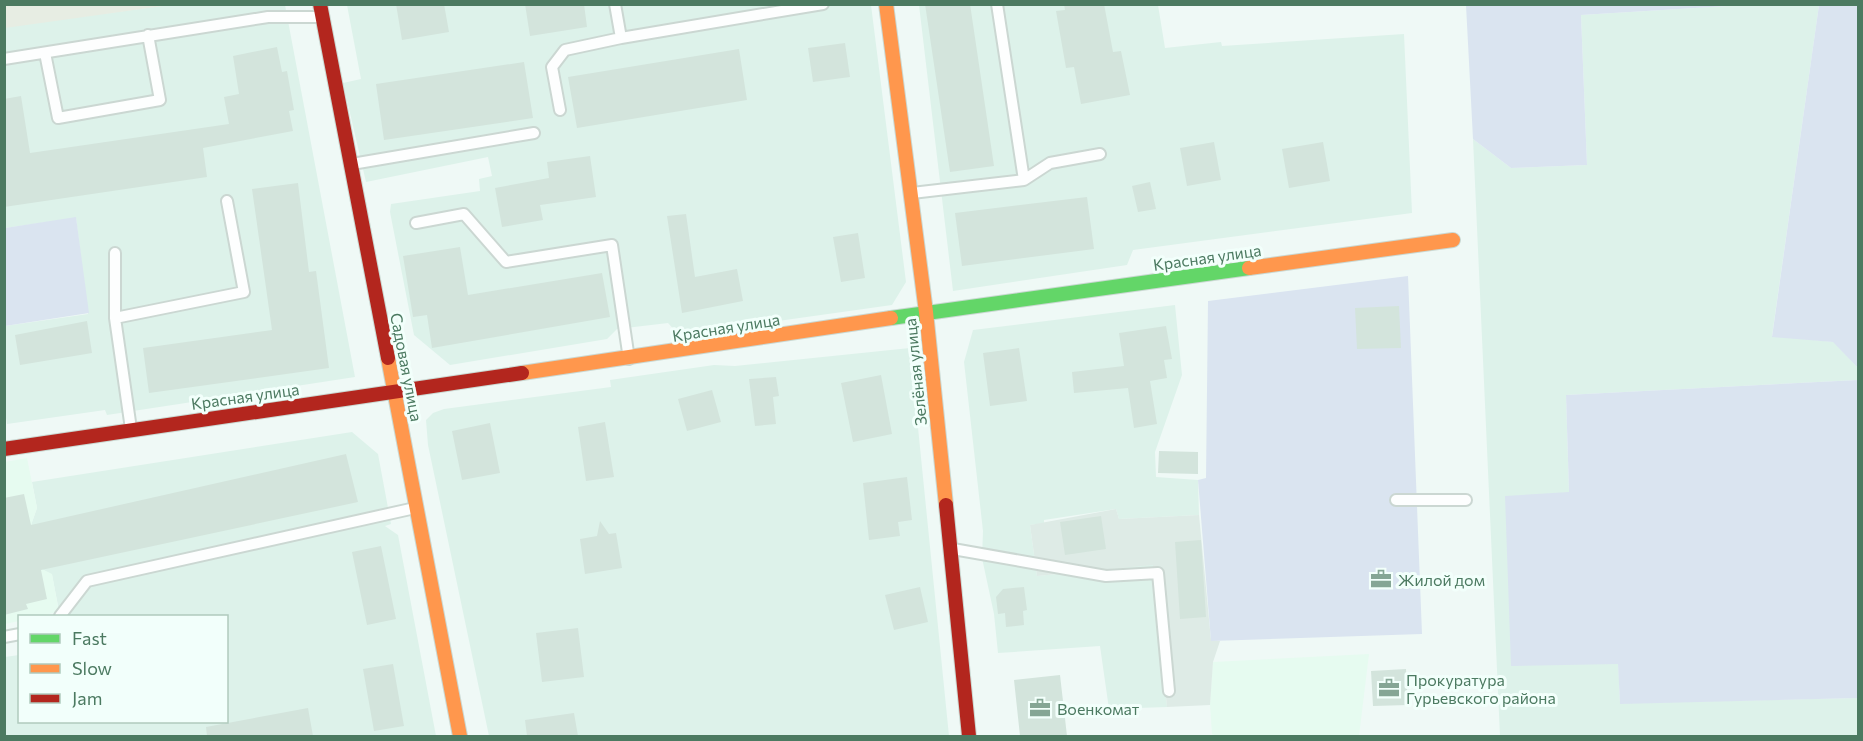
<svg xmlns="http://www.w3.org/2000/svg" width="1863" height="741" font-family="Commissioner,sans-serif">
	<rect width="100%" height="100%" fill="#eff9f6"/>
	<path fill="#ddf2ea" d="M 169,5 L 285,5 L 355,377 L 107,415 L 105,410 L 7,424 L 4,405 L 5,326 L 88,314 L 76,218 L 5,228 L 4,27 Z
		M 347,5 L 871,5 L 906,282 L 892,305 L 679,335 L 668,323 L 617,329 L 607,339 L 450,365 L 414,335 L 390,212 L 391,204 L 480,191 L 479,179 L 492,176 L 488,157 L 366,182 L 343,83 L 361,79 Z
		M 919,5 L 1158,5 L 1165,48 L 1221,42 L 1222,46 L 1404,34 L 1412,213 L 1133,250 L 1127,265 L 953,291 Z
		M 1744,5 L 1819,5 L 1772,336 L 1834,342 L 1858,368 L 1858,380 L 1566,395 L 1569,492 L 1615,588 L 1620,703 L 1858,698 L 1858,736 L 1500,736 L 1473,139 L 1511,168 L 1587,165 L 1581,15 Z
		M 1175,305 L 1182,375 L 1155,452 L 1156,477 L 1198,480 L 1199,515 L 1119,519 L 1116,509 L 1044,520 L 1044,523 L 1030,525 L 1037,576 L 1154,564 L 1167,707 L 1109,709 L 1100,646 L 998,653 L 994,614 L 982,558 L 983,531 L 964,362 L 973,330 Z
		M 910,348 L 949,736 L 489,736 L 428,445 L 426,420 L 433,413 L 444,409 L 611,387 L 610,380 L 714,365 L 735,366 Z
		M 352,432 L 378,454 L 391,524 L 385,526 L 398,535 L 436,736 L 5,736 L 5,657 L 19,655 L 20,722 L 226,722 L 226,616 L 60,616 L 52,575 L 40,568 L 31,525 L 37,508 L 32,482 Z"/>
	<path fill="#e6fbf0" d="M 27,458 L 37,508 L 31,525 L 40,568 L 52,574 L 59,612 L 38,616 L 20,616 L 19,621 L 5,624 L 5,462 Z
		M 1369,654 L 1359,736 L 1216,736 L 1212,734 L 1210,704 L 1213,662 Z"/>
	<path fill="#deebe6" d="M 1116,509 L 1119,519 L 1199,515 L 1211,640 L 1220,641 L 1213,662 L 1210,705 L 1167,707 L 1153,565 L 1037,576 L 1030,525 Z"/>
	<path fill="#e7ede3" d="M 5,4 L 170,4 L 170,5 L 5,28 Z"/>
	<path fill="#dae4f0" d="M 1466,5 L 1466,4 L 1744,5 L 1581,15 L 1587,165 L 1511,168 L 1473,139 Z
		M 1819,5 L 1858,5 L 1858,368 L 1833,342 L 1772,337 Z
		M 76,217 L 89,313 L 5,326 L 5,228 Z
		M 1408,276 L 1422,634 L 1211,641 L 1198,480 L 1206,478 L 1208,301 Z
		M 1858,380 L 1858,698 L 1620,704 L 1618,664 L 1511,666 L 1505,496 L 1569,492 L 1566,395 Z"/>
	<path fill="#d3e4dc" d="M 396,4 L 444,4 L 449,32 L 402,40 Z
		M 525,4 L 584,4 L 587,27 L 530,36 Z
		M 925,4 L 970,4 L 994,166 L 950,172 Z
		M 1064,4 L 1104,4 L 1113,52 L 1121,51 L 1130,95 L 1081,104 L 1074,67 L 1066,68 L 1056,11 L 1065,10 Z
		M 845,43 L 850,77 L 813,82 L 808,48 Z
		M 277,47 L 282,72 L 287,71 L 294,110 L 289,111 L 293,131 L 203,148 L 207,177 L 4,207 L 4,99 L 21,96 L 30,153 L 229,124 L 224,97 L 239,94 L 233,56 Z
		M 739,49 L 747,100 L 577,128 L 568,77 Z
		M 524,62 L 533,118 L 384,140 L 376,84 Z
		M 1214,142 L 1221,180 L 1187,186 L 1180,148 Z
		M 1323,142 L 1330,181 L 1289,188 L 1282,149 Z
		M 590,156 L 596,197 L 540,205 L 543,220 L 502,227 L 495,188 L 549,178 L 547,162 Z
		M 1150,182 L 1156,209 L 1138,212 L 1132,186 Z
		M 298,183 L 309,272 L 316,271 L 329,368 L 149,393 L 143,348 L 272,330 L 252,189 Z
		M 1087,197 L 1094,249 L 962,266 L 955,213 Z
		M 686,214 L 695,277 L 737,269 L 743,301 L 682,313 L 667,216 Z
		M 858,233 L 865,278 L 841,282 L 833,237 Z
		M 460,247 L 468,295 L 602,273 L 610,317 L 432,348 L 427,315 L 413,317 L 403,256 Z
		M 1399,306 L 1401,348 L 1357,349 L 1355,308 Z
		M 87,321 L 92,353 L 20,365 L 15,335 Z
		M 1166,326 L 1172,359 L 1164,360 L 1167,378 L 1150,381 L 1157,424 L 1134,428 L 1128,388 L 1074,393 L 1072,372 L 1124,366 L 1119,333 Z
		M 1019,348 L 1027,401 L 990,406 L 983,353 Z
		M 881,375 L 892,434 L 853,442 L 841,383 Z
		M 776,377 L 779,396 L 773,397 L 776,424 L 755,426 L 749,379 Z
		M 712,390 L 721,422 L 687,431 L 678,399 Z
		M 605,422 L 614,477 L 586,481 L 578,427 Z
		M 490,423 L 500,473 L 462,480 L 452,431 Z
		M 1159,451 L 1198,452 L 1198,474 L 1158,473 Z
		M 346,454 L 358,502 L 41,570 L 47,599 L 26,604 L 28,609 L 4,615 L 4,498 L 24,494 L 31,525 Z
		M 907,477 L 912,520 L 898,522 L 900,536 L 869,540 L 863,483 Z
		M 1101,516 L 1106,549 L 1065,555 L 1060,522 Z
		M 600,521 L 609,534 L 616,533 L 622,568 L 585,574 L 580,539 L 597,536 Z
		M 1201,540 L 1206,617 L 1180,619 L 1175,542 Z
		M 381,546 L 396,619 L 367,625 L 352,552 Z
		M 920,587 L 928,622 L 894,630 L 885,595 Z
		M 1024,587 L 1027,610 L 1023,611 L 1024,625 L 1006,627 L 1005,613 L 998,614 L 996,597 L 1003,589 Z
		M 578,628 L 584,677 L 542,682 L 536,633 Z
		M 393,664 L 404,726 L 374,731 L 363,669 Z
		M 1406,669 L 1408,705 L 1373,706 L 1371,671 Z
		M 1060,675 L 1067,736 L 1020,736 L 1014,680 Z
		M 308,708 L 313,736 L 207,736 L 206,727 Z
		M 574,713 L 578,736 L 527,736 L 525,720 Z"/>
	<g fill="none" stroke-linecap="round" stroke-linejoin="round">
		<defs>
			<path id="lane" d="M 615,4 L 621,38 L 823,4
				M 45,53 L 58,118 L 160,100 L 148,35
				M 4,59 L 268,17 L 322,17
				M 560,110 L 552,67 L 565,50 L 621,38
				M 352,164 L 534,133
				M 1024,180 L 1050,163 L 1100,154
				M 912,193 L 1024,180 L 997,4
				M 416,223 L 464,214 L 506,262 L 612,245 L 629,359
				M 115,253 L 115,318
				M 131,429 L 115,318 L 244,292 L 227,201
				M 1396,500 L 1466,500
				M 953,549 L 1106,576 L 1158,573 L 1169,691
				M 60,616 L 87,581 L 415,508
				M 4,637 L 20,634"/>
			<path id="fast" d="M 891,318 L 1249,268"/>
			<path id="slow" d="M 886,4 L 926,312 L 946,505
				M 1249,268 L 1453,240
				M 388,358 L 460,736
				M 522,373 L 891,318"/>
			<path id="jam" d="M 320,4 L 388,358
				M 4,449 L 522,373
				M 946,505 L 969,736"/>
		</defs>
		<use href="#lane" stroke="#cbd7d2" stroke-width="14"/>
		<use href="#fast" stroke="#cad8d2" stroke-width="16"/>
		<use href="#slow" stroke="#cad8d2" stroke-width="16"/>
		<use href="#jam" stroke="#cad8d2" stroke-width="16"/>
		<use href="#lane" stroke="#fdfefe" stroke-width="10"/>
		<use href="#fast" stroke="#63d668" stroke-width="14"/>
		<use href="#slow" stroke="#ff974d" stroke-width="14"/>
		<use href="#jam" stroke="#b3261e" stroke-width="14"/>
	</g>
	<defs>
		<symbol id="office-bare" viewBox="-9 -9 18 18"><path d="M-6-3h4V-5.5h4V-3h4V5H-6ZM-1-4.5V-3h2v-1.5ZM-6 0V1H6V0Z" fill="#85a695" stroke="#f2fffb" stroke-width="2.5" paint-order="stroke"/></symbol>
	</defs>
	<g fill-rule="evenodd">
		<use href="#office-bare" x="1366" y="564" width="30" height="30"/>
		<use href="#office-bare" x="1374" y="673" width="30" height="30"/>
		<use href="#office-bare" x="1025" y="693" width="30" height="30"/>
	</g>
	<g text-anchor="middle" dominant-baseline="central" stroke-width="6" stroke-linejoin="round" paint-order="stroke">
		<g font-size="16" fill="#4c7a61" stroke="#f2fffb">
			<text transform="translate(1207 257) rotate(-8)">Красная улица</text>
			<text transform="translate(726 327) rotate(-9)">Красная улица</text>
			<text transform="translate(407 367) rotate(79)">Садовая улица</text>
			<text transform="translate(915 372) rotate(-96)">Зелёная улица</text>
			<text transform="translate(245 396) rotate(-8)">Красная улица</text>
		</g>
		<g font-size="16" fill="#4c7a61" stroke="#f2fffb" text-anchor="start">
			<text x="1398" y="579">Жилой дом</text>
			<text x="1406" y="679">Прокуратура<tspan x="1406" dy="18">Гурьевского района</tspan></text>
			<text x="1057" y="708">Военкомат</text>
		</g>
	</g>
	<rect width="1863" height="741" fill="none" stroke="#4c7a61" stroke-width="12"/>
	<rect x="18" y="615" width="210" height="108" fill="#f2fffb" stroke="#b0cabd" stroke-width="1.5"/>
	<rect x="30" y="634" width="30" height="9" fill="#63d668" stroke="#b0cabd" stroke-width="1.5"/>
	<text x="72" y="645" font-size="18" fill="#4c7a61">Fast</text>
	<rect x="30" y="664" width="30" height="9" fill="#ff974d" stroke="#b0cabd" stroke-width="1.5"/>
	<text x="72" y="675" font-size="18" fill="#4c7a61">Slow</text>
	<rect x="30" y="694" width="30" height="9" fill="#b3261e" stroke="#b0cabd" stroke-width="1.5"/>
	<text x="72" y="705" font-size="18" fill="#4c7a61">Jam</text>
</svg>
